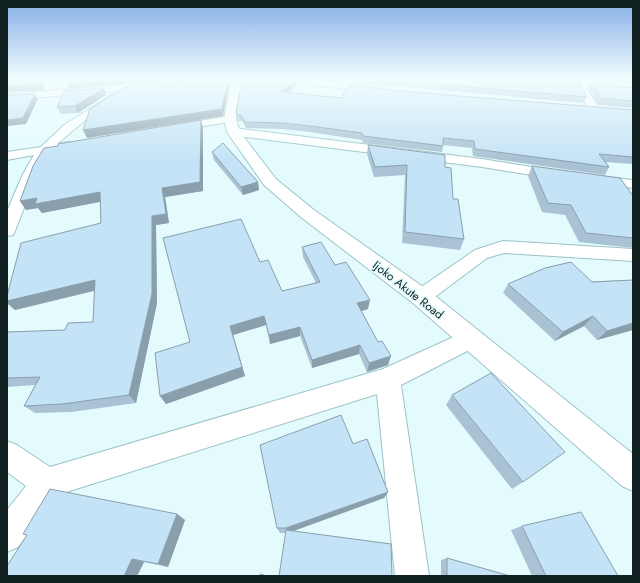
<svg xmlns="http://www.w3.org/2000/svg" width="640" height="583" font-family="Jost,sans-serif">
	<rect width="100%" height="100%" fill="#e3fbfd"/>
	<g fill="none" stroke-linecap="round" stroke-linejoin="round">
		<defs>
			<path id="minor" d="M 153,79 L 169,79 L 179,81 L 181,83 L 176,86 L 155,81 Z
				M 281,79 L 308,79 L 374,86 L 379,89 L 374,92 L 286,82 Z
				M 584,79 L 593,79 L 597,84 L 595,86 L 586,87 L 599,109 L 598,111 L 590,111 L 575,84 L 577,82 L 585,81 Z
				M 149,83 L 152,84 L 154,86 L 152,88 L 7,100 L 7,94 Z
				M 112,95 L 116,96 L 117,98 L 116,100 L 83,122 L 57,144 L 69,142 L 73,143 L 75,146 L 73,149 L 49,153 L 47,157 L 34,182 L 15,231 L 13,235 L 7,236 L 7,211 L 23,174 L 34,155 L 7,160 L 7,152 L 41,147 L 64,125 Z
				M 230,116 L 234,117 L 236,119 L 234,121 L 175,131 L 171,130 L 169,128 L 171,126 L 175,125 Z
				M 234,128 L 482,159 L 557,171 L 562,172 L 564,175 L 562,178 L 557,179 L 482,167 L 230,135 L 228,132 L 230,129 Z
				M 597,176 L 633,180 L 633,188 L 592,183 L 590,180 L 592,177 Z
				M 503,241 L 633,249 L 633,261 L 504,253 L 487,258 L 428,302 L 421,305 L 414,302 L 411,297 L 414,292 L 475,250 Z
				M 469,330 L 477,332 L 480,339 L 477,346 L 401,385 L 429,576 L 395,576 L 377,394 L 57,495 L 18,547 L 7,552 L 7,510 L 26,486 L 7,472 L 7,441 L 17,445 L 50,467 L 383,369 Z"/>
			<path id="secondary" d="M 232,79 L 242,79 L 236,119 L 240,132 L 276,179 L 314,210 L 429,291 L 633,454 L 633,491 L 622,486 L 413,303 L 302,218 L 264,185 L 227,132 L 224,119 Z"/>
		</defs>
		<use href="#minor" stroke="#9cc3c7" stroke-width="2"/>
		<use href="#secondary" stroke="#9cc3c7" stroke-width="2"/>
		<use href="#minor" fill="#fff" fill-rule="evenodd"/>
		<use href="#secondary" fill="#fff" fill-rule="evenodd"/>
	</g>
	<path fill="#a9c3d4" d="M 353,79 L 583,79 L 583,80 L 578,80 L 587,97 L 583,103 L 353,82 Z
		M 594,79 L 633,79 L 633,84 L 596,81 Z
		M 592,83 L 621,87 L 633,87 L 633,108 L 598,105 L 589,89 Z
		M 297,85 L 288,93 L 341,98 L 410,92 L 633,110 L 633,164 L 605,162 L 609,167 L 605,175 L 473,156 L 472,148 L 443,145 L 442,152 L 363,143 L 362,140 L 310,132 L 283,129 L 246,128 L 242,121 L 238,121 L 236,113 Z
		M 104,88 L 106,95 L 78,113 L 61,114 L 57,107 Z
		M 203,128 L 203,191 L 165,197 L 169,223 L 156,225 L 157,303 L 136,403 L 71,412 L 35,413 L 24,406 L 35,385 L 7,387 L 7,332 L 65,330 L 93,322 L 94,291 L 15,310 L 7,303 L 7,296 L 101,223 L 100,202 L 42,213 L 38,208 L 26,210 L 20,201 Z
		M 368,145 L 445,167 L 453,199 L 464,239 L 460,250 L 402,243 L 405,175 L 374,177 L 367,154 Z
		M 212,152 L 258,182 L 259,190 L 243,195 L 214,160 Z
		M 532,166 L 633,196 L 633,248 L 579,242 L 565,215 L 542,212 L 528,176 Z
		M 302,247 L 335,265 L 368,309 L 361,311 L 388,365 L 367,372 L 359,354 L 312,368 L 300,336 L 270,344 L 266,325 L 233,335 L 245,376 L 166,404 L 160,396 L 190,342 L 260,262 L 282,291 L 316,283 L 303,257 Z
		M 633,280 L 633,330 L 597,340 L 584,326 L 555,341 L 503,293 L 508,284 Z
		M 452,395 L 523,482 L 512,489 L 446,405 Z
		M 353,444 L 388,492 L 384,498 L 293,531 L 285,533 L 280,533 L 277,528 Z
		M 177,514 L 185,520 L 168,567 L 144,562 L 137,576 L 7,576 Z
		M 522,526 L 618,576 L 532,576 L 511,530 Z
		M 447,558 L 510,576 L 441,576 L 441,560 Z"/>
	<path fill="#899fac" d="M 42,79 L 48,79 L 42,90 L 7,92 L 7,86 Z
		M 115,79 L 188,79 L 70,88 L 67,82 Z
		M 229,79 L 230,83 L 223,116 L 87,138 L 83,130 Z
		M 297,79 L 297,85 L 281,98 L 281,92 Z
		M 576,79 L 583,79 L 583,80 L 577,81 Z
		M 104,88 L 106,95 L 78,113 L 75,106 Z
		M 35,94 L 38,99 L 26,124 L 7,126 L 7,120 Z
		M 201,120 L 203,128 L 203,191 L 165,197 L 169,223 L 156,225 L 157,303 L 136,403 L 129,395 L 152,216 L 162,188 Z
		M 258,182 L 259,190 L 243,195 L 241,187 Z
		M 100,192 L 104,201 L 42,213 L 38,208 L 26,210 L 20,201 L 37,198 Z
		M 95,280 L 101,289 L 15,310 L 7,303 L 7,301 Z
		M 370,300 L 368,309 L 356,313 L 357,303 Z
		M 264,316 L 266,325 L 233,335 L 245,376 L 166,404 L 160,396 L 230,326 Z
		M 593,316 L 584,326 L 555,341 L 563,332 Z
		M 633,323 L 633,330 L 597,340 L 607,331 Z
		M 300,327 L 300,336 L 270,344 L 269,335 Z
		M 360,345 L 359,354 L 312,368 L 312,360 Z
		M 391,356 L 388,365 L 367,372 L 369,363 Z
		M 388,492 L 384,498 L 288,533 L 286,528 Z
		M 177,514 L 185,520 L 168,567 L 158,564 Z
		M 132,559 L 144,562 L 137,576 L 124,576 Z"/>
	<path fill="#c4e3f6" stroke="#899fac" d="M 7,79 L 42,79 L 39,84 L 7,86 Z
		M 69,79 L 115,79 L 67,82 Z
		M 210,79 L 228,79 L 222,109 L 83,130 L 90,109 L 125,87 Z
		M 242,79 L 297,79 L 281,92 L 341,98 L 349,85 L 410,92 L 633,110 L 633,157 L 599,154 L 609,167 L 475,149 L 474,141 L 443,138 L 443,146 L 363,136 L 362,133 L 310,126 L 282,123 L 245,122 L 241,115 L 237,115 L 236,113 Z
		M 376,79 L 577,79 L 587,97 Z
		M 592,83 L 621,87 L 633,87 L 633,101 L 601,98 Z
		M 104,88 L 75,106 L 57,107 L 64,91 Z
		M 35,94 L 23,118 L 7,120 L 7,95 Z
		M 201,120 L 200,182 L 162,188 L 166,214 L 152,216 L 152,294 L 129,395 L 62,404 L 24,406 L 40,377 L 7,378 L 7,332 L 65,330 L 68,323 L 93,322 L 95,280 L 7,301 L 7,296 L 21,243 L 101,223 L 100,192 L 35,204 L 37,198 L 20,201 L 33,166 L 44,148 L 58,146 L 58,144 Z
		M 223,143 L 258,182 L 241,187 L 212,152 Z
		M 368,145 L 445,155 L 445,167 L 451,168 L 453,199 L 458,199 L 464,239 L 405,232 L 407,165 L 375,167 Z
		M 532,166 L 620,178 L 633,196 L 633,238 L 586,233 L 571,205 L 548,203 Z
		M 241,219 L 260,262 L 268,260 L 282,291 L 320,282 L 302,247 L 321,242 L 335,265 L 346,262 L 370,300 L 357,303 L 378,342 L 382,341 L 391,356 L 369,363 L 360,345 L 312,360 L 300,327 L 269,335 L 264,316 L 230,326 L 242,367 L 160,396 L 155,353 L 190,342 L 163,238 Z
		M 571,262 L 592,282 L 633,280 L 633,323 L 607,331 L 593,316 L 563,332 L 508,284 L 545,268 Z
		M 491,373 L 565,452 L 523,482 L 452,395 Z
		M 341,415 L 353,444 L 367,439 L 388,492 L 286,528 L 277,528 L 260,445 Z
		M 50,489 L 177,514 L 158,564 L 132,559 L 124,576 L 7,576 L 7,566 L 27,535 L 23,534 Z
		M 581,512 L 618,576 L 546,576 L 522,526 Z
		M 286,530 L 391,544 L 392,576 L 279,576 Z
		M 447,558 L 510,576 L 447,576 Z
		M 260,574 L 267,576 L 260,576 Z"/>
	<linearGradient id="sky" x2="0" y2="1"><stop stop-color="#83aee6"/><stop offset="0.49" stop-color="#f2fdfe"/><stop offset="1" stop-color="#f2fdfe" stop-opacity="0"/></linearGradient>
	<rect width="640" height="160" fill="url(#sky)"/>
	<g text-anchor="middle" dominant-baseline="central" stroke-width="3.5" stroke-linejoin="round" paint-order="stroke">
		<g font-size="12" fill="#122223" stroke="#e3fbfd">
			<text transform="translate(408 290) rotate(38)">Ijoko Akute Road</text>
		</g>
	</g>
	<rect width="640" height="583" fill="none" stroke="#122223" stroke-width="16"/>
</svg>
